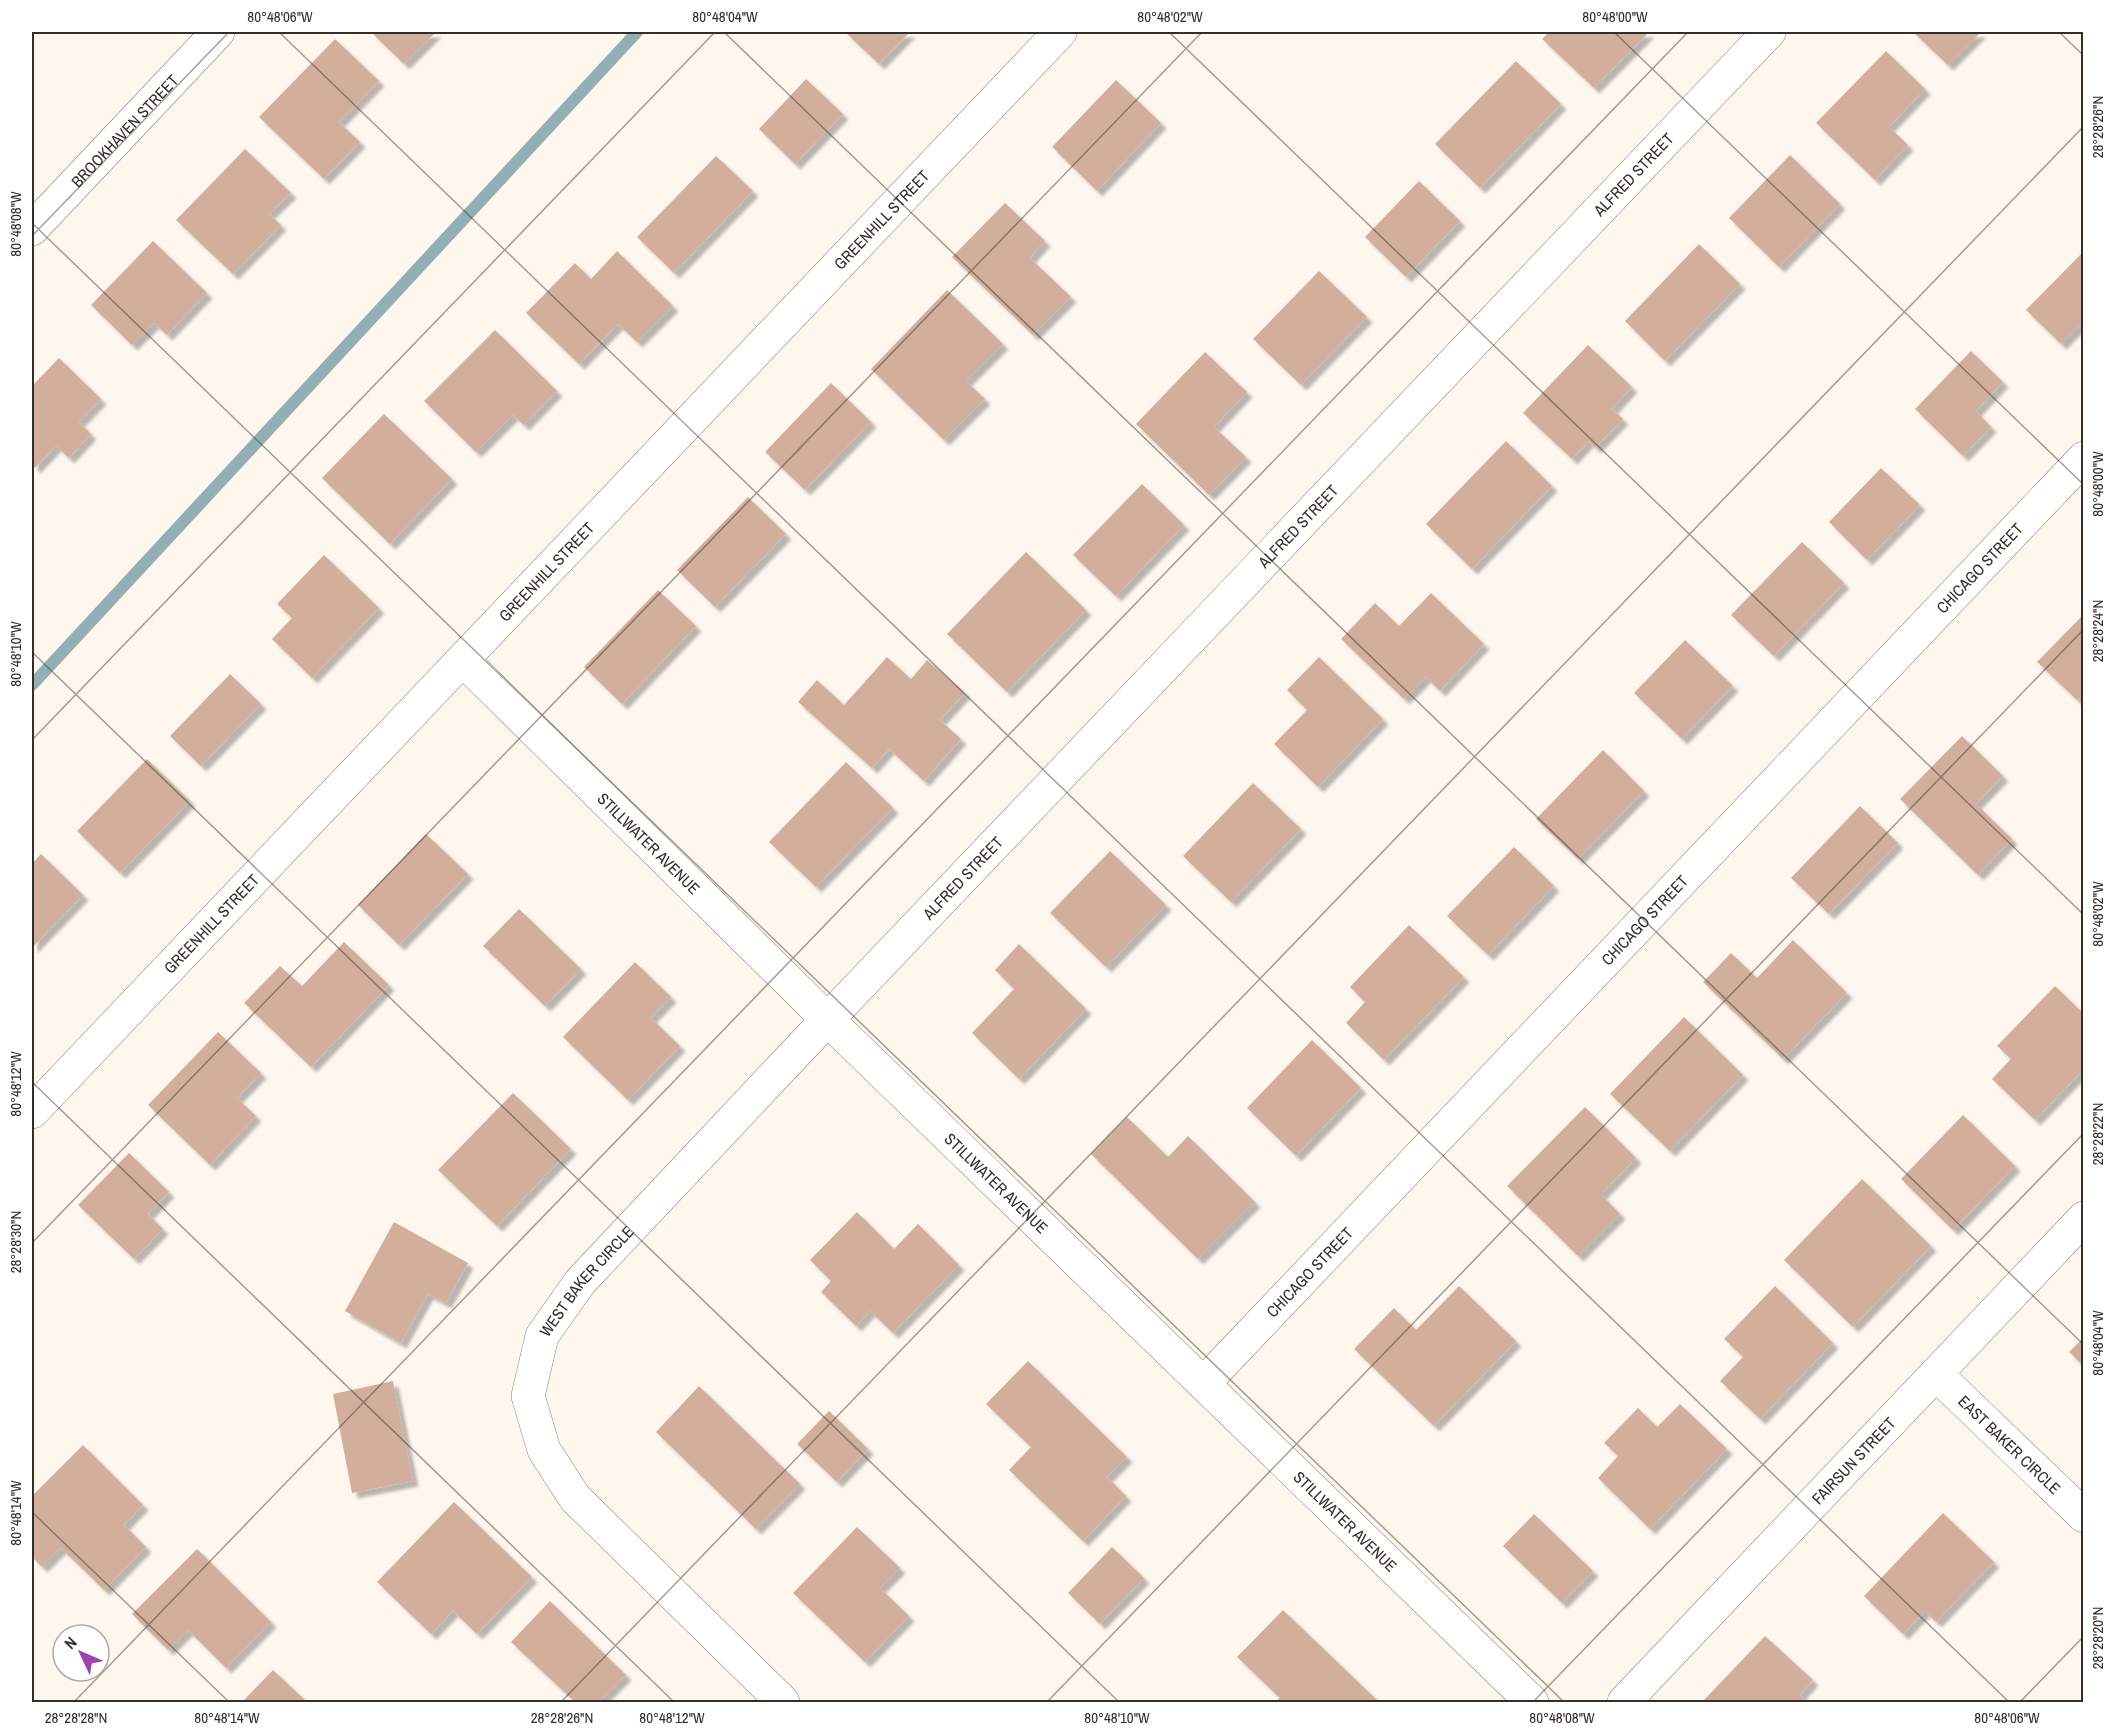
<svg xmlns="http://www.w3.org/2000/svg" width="2115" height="1734" font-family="'Archivo Narrow',sans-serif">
	<defs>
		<filter id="shadow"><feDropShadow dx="5.5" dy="5.5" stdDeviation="1.5" flood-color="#0004"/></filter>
	</defs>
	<rect width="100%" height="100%" fill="#fff6ed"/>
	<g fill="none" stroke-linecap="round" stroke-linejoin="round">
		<path stroke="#91afb4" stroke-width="12" d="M 32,685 L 637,32"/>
	</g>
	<path fill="#d2af9c" filter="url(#shadow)" d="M 371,32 L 436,32 L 404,64 Z
		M 845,32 L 910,32 L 879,64 Z
		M 1549,32 L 1649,32 L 1594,88 L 1542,39 Z
		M 1913,32 L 1981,32 L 1948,65 Z
		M 335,39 L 379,81 L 339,122 L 360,142 L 324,179 L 259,117 Z
		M 1886,51 L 1925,89 L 1889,127 L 1908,145 L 1875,180 L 1816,123 Z
		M 1516,61 L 1561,104 L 1480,188 L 1435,144 Z
		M 806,79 L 843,114 L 795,164 L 759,129 Z
		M 1116,80 L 1161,123 L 1097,191 L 1052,147 Z
		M 245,149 L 291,193 L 269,214 L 281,225 L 233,274 L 176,220 Z
		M 1790,155 L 1840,204 L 1779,267 L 1729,218 Z
		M 716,156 L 753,191 L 674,273 L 637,237 Z
		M 1419,181 L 1460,221 L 1406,277 L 1365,237 Z
		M 1005,203 L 1045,241 L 1030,258 L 1071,297 L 1033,335 L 952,257 Z
		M 153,241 L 207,293 L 167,335 L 154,323 L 132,345 L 91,305 Z
		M 1699,244 L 1740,284 L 1665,361 L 1625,321 Z
		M 617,251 L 673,306 L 637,342 L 618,324 L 579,364 L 526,313 L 575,263 L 591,279 Z
		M 2084,251 L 2084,321 L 2061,344 L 2026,310 Z
		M 1319,271 L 1367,317 L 1301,385 L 1253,339 Z
		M 947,290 L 1003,344 L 966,381 L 985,399 L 944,440 L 871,369 Z
		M 495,330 L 557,391 L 524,425 L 513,415 L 476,452 L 424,401 Z
		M 1588,345 L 1632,387 L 1612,409 L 1623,419 L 1595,448 L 1589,441 L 1572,459 L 1523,413 Z
		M 1971,351 L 2003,382 L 1976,411 L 1991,427 L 1963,456 L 1915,409 Z
		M 1205,352 L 1247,392 L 1214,427 L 1246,457 L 1209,495 L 1136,424 Z
		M 59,358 L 101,399 L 79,422 L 91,434 L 69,458 L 56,446 L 35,468 L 32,464 L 32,386 Z
		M 831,383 L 871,422 L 805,490 L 765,452 Z
		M 384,414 L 452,479 L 390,544 L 322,478 Z
		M 1506,441 L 1552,486 L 1472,569 L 1426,524 Z
		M 1881,468 L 1920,505 L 1867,560 L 1829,522 Z
		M 1142,484 L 1184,525 L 1116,596 L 1073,555 Z
		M 748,497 L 786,534 L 715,607 L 677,570 Z
		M 1802,542 L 1844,583 L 1774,656 L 1731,615 Z
		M 1026,552 L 1086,610 L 1007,692 L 947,634 Z
		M 324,555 L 379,608 L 312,678 L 272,639 L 292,618 L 277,604 Z
		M 658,590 L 696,626 L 622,704 L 584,667 Z
		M 1431,593 L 1484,644 L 1440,691 L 1426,677 L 1404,699 L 1341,639 L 1375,603 L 1399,626 Z
		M 2084,614 L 2084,693 L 2077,700 L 2037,662 Z
		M 1685,640 L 1733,686 L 1682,739 L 1634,693 Z
		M 887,657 L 911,679 L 927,660 L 965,693 L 940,720 L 961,739 L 924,781 L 889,749 L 872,768 L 798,702 L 817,680 L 844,705 Z
		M 1319,657 L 1383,719 L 1318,787 L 1274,744 L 1307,710 L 1287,690 Z
		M 230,674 L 261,704 L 201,766 L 170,736 Z
		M 1962,736 L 2003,776 L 1976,804 L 2012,839 L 1978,875 L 1900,799 Z
		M 1603,750 L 1644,791 L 1578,859 L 1536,819 Z
		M 147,759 L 190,801 L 120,873 L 77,831 Z
		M 846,762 L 893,808 L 816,887 L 769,842 Z
		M 1253,783 L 1301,829 L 1231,902 L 1183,856 Z
		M 1860,806 L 1898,843 L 1829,914 L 1791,878 Z
		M 426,834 L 468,874 L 399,945 L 358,905 Z
		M 1514,847 L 1554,886 L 1488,955 L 1447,916 Z
		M 1110,851 L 1166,905 L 1106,967 L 1050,913 Z
		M 41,854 L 83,895 L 32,948 L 32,864 Z
		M 519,909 L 581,969 L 545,1006 L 483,946 Z
		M 1409,925 L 1464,977 L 1384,1060 L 1346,1023 L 1365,1002 L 1350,987 Z
		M 1793,940 L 1847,993 L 1783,1059 L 1703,982 L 1731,953 L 1757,978 Z
		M 344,942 L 389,985 L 311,1067 L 244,1003 L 280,966 L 302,986 Z
		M 1019,944 L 1086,1009 L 1019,1079 L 972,1033 L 1014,989 L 995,970 Z
		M 635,962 L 671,997 L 651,1018 L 680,1046 L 628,1100 L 563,1037 Z
		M 2055,986 L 2084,1014 L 2084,1069 L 2035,1120 L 1992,1079 L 2011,1059 L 1997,1046 Z
		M 1684,1017 L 1743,1075 L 1670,1151 L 1610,1094 Z
		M 218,1032 L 261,1073 L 237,1098 L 256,1116 L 210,1165 L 148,1105 Z
		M 1312,1040 L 1361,1088 L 1296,1156 L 1247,1108 Z
		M 513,1093 L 571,1149 L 497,1226 L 438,1170 Z
		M 1585,1107 L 1636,1158 L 1601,1194 L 1620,1214 L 1578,1256 L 1507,1186 Z
		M 1963,1115 L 2015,1166 L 1953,1230 L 1901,1179 Z
		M 1127,1117 L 1168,1157 L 1188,1136 L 1255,1202 L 1198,1259 L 1091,1154 Z
		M 129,1153 L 169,1192 L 148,1214 L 163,1229 L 134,1259 L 78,1205 Z
		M 1862,1179 L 1931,1246 L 1853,1327 L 1784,1260 Z
		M 857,1212 L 894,1249 L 918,1224 L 959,1265 L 893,1333 L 870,1311 L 856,1326 L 821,1292 L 831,1281 L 810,1260 Z
		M 394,1222 L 468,1263 L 446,1303 L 428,1294 L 401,1343 L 345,1311 Z
		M 1459,1286 L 1516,1341 L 1434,1426 L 1354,1349 L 1394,1308 L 1416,1330 Z
		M 1775,1286 L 1833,1343 L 1760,1419 L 1720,1381 L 1743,1357 L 1724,1339 Z
		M 2084,1337 L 2084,1366 L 2069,1352 Z
		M 1028,1361 L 1127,1457 L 1107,1477 L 1126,1496 L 1083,1541 L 1009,1470 L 1031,1447 L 986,1404 Z
		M 393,1381 L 413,1481 L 352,1493 L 333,1394 Z
		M 699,1386 L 800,1484 L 756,1529 L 656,1432 Z
		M 1680,1404 L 1727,1449 L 1650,1529 L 1598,1478 L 1618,1456 L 1604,1443 L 1638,1408 L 1657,1427 Z
		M 829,1411 L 868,1449 L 837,1482 L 797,1444 Z
		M 83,1445 L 143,1505 L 124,1525 L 146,1547 L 104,1590 L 61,1548 L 42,1567 L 32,1557 L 32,1496 Z
		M 454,1502 L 532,1577 L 477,1634 L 453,1611 L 431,1634 L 377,1582 Z
		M 1943,1513 L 1994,1562 L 1936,1622 L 1925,1611 L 1903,1634 L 1864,1596 Z
		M 1534,1514 L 1593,1571 L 1562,1603 L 1503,1546 Z
		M 857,1527 L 900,1568 L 880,1588 L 909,1616 L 865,1662 L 793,1593 Z
		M 1112,1547 L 1144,1578 L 1100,1624 L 1068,1593 Z
		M 197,1549 L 271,1622 L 226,1668 L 188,1630 L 168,1650 L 132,1614 Z
		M 550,1601 L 626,1675 L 599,1702 L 575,1702 L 511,1642 Z
		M 1283,1610 L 1379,1702 L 1276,1702 L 1280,1698 L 1237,1657 Z
		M 1765,1636 L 1813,1680 L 1800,1695 L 1808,1702 L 1702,1702 Z
		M 273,1670 L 307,1702 L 242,1702 Z"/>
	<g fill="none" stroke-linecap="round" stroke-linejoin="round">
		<defs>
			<g id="minor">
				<path id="s1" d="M 32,229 L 218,32"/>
				<path id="s2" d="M 463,660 L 828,1020 L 1532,1702"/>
				<path id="s3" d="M 32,1112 L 1060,32"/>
				<path id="s4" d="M 1936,1374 L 2084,1516"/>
				<path id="s5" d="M 1204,1383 L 2084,458"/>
				<path id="s6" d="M 783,1702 L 575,1498 L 544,1450 L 528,1396 L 542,1336 L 580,1282 L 807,1041 L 1769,32"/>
				<path id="s7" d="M 1624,1702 L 2084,1218"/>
			</g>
		</defs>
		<use href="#minor" stroke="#8b7e70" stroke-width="34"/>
		<use href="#minor" stroke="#fff" stroke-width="33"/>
	</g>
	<path fill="none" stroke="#332e28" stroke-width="1.5" stroke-opacity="0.45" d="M 279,32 L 2009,1702M 724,32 L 2084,1345M 1169,32 L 2084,915M 1614,32 L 2084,485M 2059,32 L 2084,56M 32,223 L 1564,1702M 32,236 L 229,32M 32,652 L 1119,1702M 32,740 L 715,32M 32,1082 L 674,1702M 32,1243 L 1202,32M 32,1512 L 229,1702M 74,1702 L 1688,32M 561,1702 L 2084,126M 1047,1702 L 2084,629M 1533,1702 L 2084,1133M 2020,1702 L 2084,1636"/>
	<g text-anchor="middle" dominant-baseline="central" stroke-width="4.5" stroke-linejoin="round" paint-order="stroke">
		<g font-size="16" fill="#332e28" stroke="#fff">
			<text stroke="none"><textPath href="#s1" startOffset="135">BROOKHAVEN STREET</textPath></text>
			<text stroke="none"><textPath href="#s6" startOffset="2061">ALFRED STREET</textPath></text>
			<text stroke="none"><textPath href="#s3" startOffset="1232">GREENHILL STREET</textPath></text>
			<text stroke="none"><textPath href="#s6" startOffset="1575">ALFRED STREET</textPath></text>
			<text stroke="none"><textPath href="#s5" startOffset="1125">CHICAGO STREET</textPath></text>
			<text stroke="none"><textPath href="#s3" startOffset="746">GREENHILL STREET</textPath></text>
			<text stroke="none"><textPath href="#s2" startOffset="261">STILLWATER AVENUE</textPath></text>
			<text stroke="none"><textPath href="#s6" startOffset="1089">ALFRED STREET</textPath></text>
			<text stroke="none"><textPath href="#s5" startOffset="639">CHICAGO STREET</textPath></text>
			<text stroke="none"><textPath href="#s3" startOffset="260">GREENHILL STREET</textPath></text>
			<text stroke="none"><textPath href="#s2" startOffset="747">STILLWATER AVENUE</textPath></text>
			<text stroke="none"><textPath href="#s5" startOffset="153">CHICAGO STREET</textPath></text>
			<text stroke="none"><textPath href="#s6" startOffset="537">WEST BAKER CIRCLE</textPath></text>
			<text stroke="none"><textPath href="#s4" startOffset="102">EAST BAKER CIRCLE</textPath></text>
			<text stroke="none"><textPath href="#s7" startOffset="333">FAIRSUN STREET</textPath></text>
			<text stroke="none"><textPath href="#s2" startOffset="1233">STILLWATER AVENUE</textPath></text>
		</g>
	</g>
	<rect width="2115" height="1734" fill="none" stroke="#ffffff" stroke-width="66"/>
	<g transform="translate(81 1653) rotate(314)"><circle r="28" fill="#ffffff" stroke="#adaba9" stroke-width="1.5"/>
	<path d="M0-4.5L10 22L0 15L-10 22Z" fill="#9c44b1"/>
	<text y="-9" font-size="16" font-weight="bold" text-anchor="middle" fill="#332e28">N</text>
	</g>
	<rect x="33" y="33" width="2049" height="1668" fill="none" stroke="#332e28" stroke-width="2"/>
	<g font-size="15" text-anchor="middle" fill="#332e28">
		<text x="280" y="22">80°48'06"W</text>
		<text x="725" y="22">80°48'04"W</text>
		<text x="1170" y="22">80°48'02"W</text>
		<text x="1615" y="22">80°48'00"W</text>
		<text transform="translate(2098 127) rotate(-90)" y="5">28°28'26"N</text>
		<text transform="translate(16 224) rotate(-90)" y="5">80°48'08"W</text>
		<text transform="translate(2098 484) rotate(-90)" y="5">80°48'00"W</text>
		<text transform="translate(2098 631) rotate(-90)" y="5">28°28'24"N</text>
		<text transform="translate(16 654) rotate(-90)" y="5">80°48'10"W</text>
		<text transform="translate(2098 914) rotate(-90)" y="5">80°48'02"W</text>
		<text transform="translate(16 1084) rotate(-90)" y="5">80°48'12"W</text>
		<text transform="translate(2098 1134) rotate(-90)" y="5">28°28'22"N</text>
		<text transform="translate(16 1242) rotate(-90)" y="5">28°28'30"N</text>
		<text transform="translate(2098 1343) rotate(-90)" y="5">80°48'04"W</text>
		<text transform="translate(16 1513) rotate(-90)" y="5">80°48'14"W</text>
		<text transform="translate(2098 1638) rotate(-90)" y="5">28°28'20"N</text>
		<text x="76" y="1723">28°28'28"N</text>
		<text x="227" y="1723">80°48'14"W</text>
		<text x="562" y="1723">28°28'26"N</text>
		<text x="672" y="1723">80°48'12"W</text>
		<text x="1117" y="1723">80°48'10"W</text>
		<text x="1562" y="1723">80°48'08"W</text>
		<text x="2007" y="1723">80°48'06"W</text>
	</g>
</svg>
